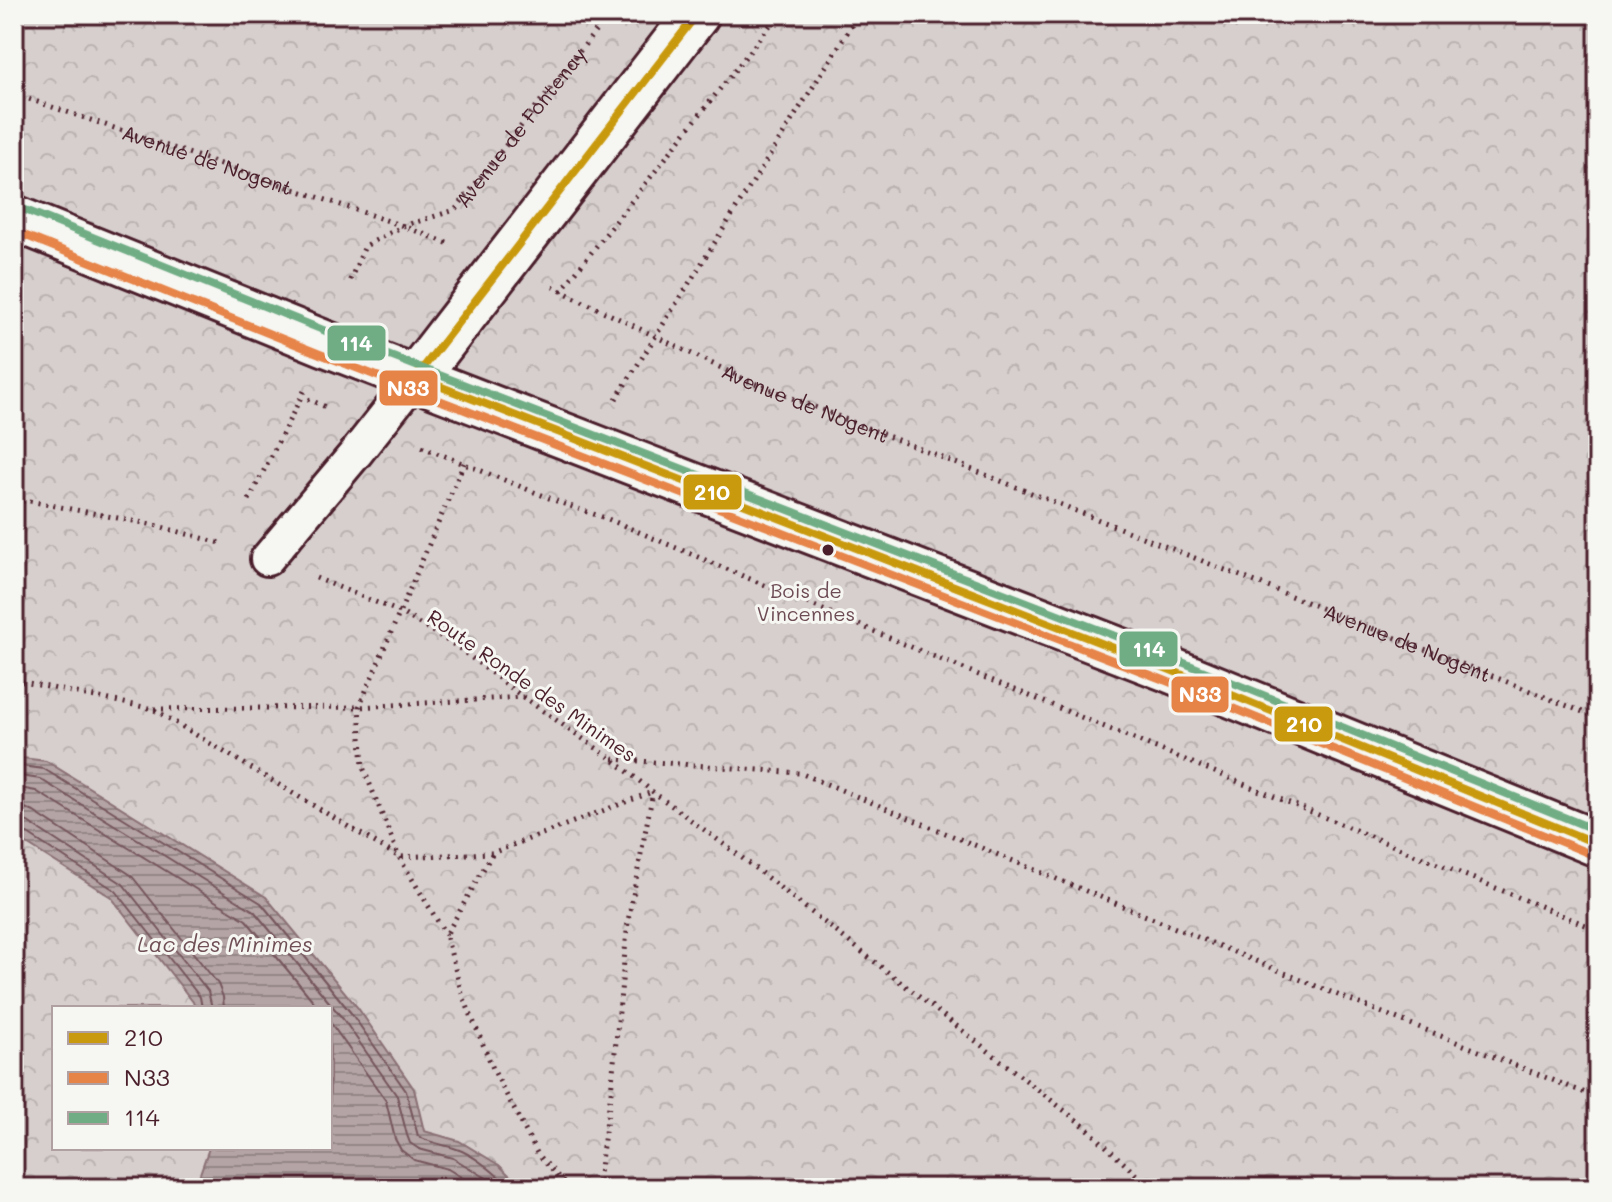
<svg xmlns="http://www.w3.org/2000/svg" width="1612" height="1202" font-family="Mali,sans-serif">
	<defs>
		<pattern id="park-crowns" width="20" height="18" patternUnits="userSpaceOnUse" patternTransform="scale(2)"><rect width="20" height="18" fill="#d7cfce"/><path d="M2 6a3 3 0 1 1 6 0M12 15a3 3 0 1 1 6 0" fill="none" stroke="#bab1b1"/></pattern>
		<pattern id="water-rules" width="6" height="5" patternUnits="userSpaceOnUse" patternTransform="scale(2)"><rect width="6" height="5" fill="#b4a4a5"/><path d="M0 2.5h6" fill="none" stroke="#948587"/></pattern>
	</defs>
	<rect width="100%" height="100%" fill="#efedea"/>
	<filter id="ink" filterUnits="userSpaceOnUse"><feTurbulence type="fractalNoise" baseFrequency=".0125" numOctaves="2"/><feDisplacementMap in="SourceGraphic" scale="16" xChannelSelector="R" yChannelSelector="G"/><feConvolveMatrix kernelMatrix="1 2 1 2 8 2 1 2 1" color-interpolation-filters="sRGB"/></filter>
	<g filter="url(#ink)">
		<path fill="url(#park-crowns)" stroke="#90777c" stroke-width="2" fill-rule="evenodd" d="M 14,14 L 1598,14 L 1598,1188 L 14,1188 ZM 54,1008 L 330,1008 L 330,1148 L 54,1148 Z"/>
		<path fill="url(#water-rules)" stroke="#8a6f74" stroke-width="2" d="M 14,757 L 46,761 L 266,897 L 358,1008 L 414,1089 L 424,1131 L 459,1141 L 499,1165 L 522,1188 L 195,1188 L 209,1148 L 330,1148 L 330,1008 L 195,1008 L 193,1002 L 111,897 L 14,836 Z"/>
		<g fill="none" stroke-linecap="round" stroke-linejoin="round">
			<path stroke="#74545c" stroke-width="2" d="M 14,765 L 44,769 L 261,903 L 351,1013 L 406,1091 L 418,1136 C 429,1143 442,1144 454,1148 C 474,1154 496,1174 511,1188
				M 14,775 L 40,779 L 254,911 L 343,1019 L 397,1096 L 407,1135 L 410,1143 L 419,1149 L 453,1158 L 488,1179 L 497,1188
				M 14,787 L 36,791 L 246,920 L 319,1008
				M 14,807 L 25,808 L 34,812 L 131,875 L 218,984 L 223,997 L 224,1008
				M 14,819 L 28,822 L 123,884 L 208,991 L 212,1008
				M 14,829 L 23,831 L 116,891 L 200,997 L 202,1008
				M 330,1022 L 386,1101 L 395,1139 L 401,1150 L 414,1160 L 448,1169 L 479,1188"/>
			<defs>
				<path id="service" d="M 267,559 L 356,453 L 416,377"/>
				<path id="tertiary" d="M 416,377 L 697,14"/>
				<path id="primary" d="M 14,218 L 324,343 L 1168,669 L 1598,844"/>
			</defs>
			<use href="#service" stroke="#4a1f2b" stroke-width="38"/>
			<use href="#tertiary" stroke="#4a1f2b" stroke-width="50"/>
			<use href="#primary" stroke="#4a1f2b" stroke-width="50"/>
			<g stroke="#4a1f2b" stroke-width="5" stroke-dasharray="2 6" stroke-linecap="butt">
				<path id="s1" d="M 14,94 L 403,226 L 452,245"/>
				<path id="s2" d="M 350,280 L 365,246 L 403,226 L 455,210 L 609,14"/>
				<path id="s3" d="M 553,287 L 744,379 L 1598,718"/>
				<path d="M 561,291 L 779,14"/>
				<path d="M 308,399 L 328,408"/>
				<path d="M 616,399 L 859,14"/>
				<path d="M 422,447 L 564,504 L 608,519 L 923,652 L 1598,930"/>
				<path d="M 14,487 L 22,498"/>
				<path d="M 14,498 L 154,525 L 224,544"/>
				<path d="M 249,500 L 304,391"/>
				<path d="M 14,534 L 23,499"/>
				<path d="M 316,578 L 400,612 L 456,646 L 523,697 L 612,759 L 653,792 L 737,854 L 1088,1129 L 1150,1188"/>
				<path d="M 14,680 L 153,709 L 399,857 L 492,853 L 652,792"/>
				<path d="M 154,709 L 359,707 L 523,697"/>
				<path d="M 613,759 L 800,773 L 1350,1000 L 1598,1098"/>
				<path d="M 492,854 L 446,935 L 461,991 L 494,1071 L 537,1153 L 568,1188"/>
				<path d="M 446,935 L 399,857 L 363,767 L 359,707 L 464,463"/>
				<path d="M 597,1188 L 611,1092 L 628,921 L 653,792"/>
			</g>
			<use href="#service" stroke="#f6f6f2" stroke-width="32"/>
			<use href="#tertiary" stroke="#f6f6f2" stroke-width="44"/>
			<use href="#primary" stroke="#f6f6f2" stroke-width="44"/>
			<defs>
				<path id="bus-1" d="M 416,377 L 1168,669 L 1598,844
					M 416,377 L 697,14"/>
				<path id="bus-2" d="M 14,231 L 320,354 L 1164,680 L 1593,855"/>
				<path id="bus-3" d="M 18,207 L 328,332 L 1172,658 L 1598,831"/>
			</defs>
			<use href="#bus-1" stroke="#f6f6f2" stroke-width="14"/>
			<use href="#bus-2" stroke="#f6f6f2" stroke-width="14"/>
			<use href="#bus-3" stroke="#f6f6f2" stroke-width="14"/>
			<use href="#bus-1" stroke="#c9990e" stroke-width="8"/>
			<use href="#bus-2" stroke="#e68448" stroke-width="8"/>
			<use href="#bus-3" stroke="#70ad85" stroke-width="8"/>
		</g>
	</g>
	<circle fill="#4a1f2b" stroke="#f6f6f2" stroke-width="3" cx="828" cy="550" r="7"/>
	<g text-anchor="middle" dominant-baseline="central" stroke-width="6" stroke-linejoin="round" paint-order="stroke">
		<g font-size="20" fill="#4a1f2b" stroke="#f6f6f2">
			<text stroke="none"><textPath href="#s2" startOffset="240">Avenue de Fontenay</textPath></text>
			<text stroke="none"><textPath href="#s1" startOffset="204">Avenue de Nogent</textPath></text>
			<text stroke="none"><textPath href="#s3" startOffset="278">Avenue de Nogent</textPath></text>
			<text stroke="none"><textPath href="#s3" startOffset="926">Avenue de Nogent</textPath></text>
			<text transform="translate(532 685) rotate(35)">Route Ronde des Minimes</text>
		</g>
		<g font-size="20" fill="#6d4b54" stroke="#f6f6f2">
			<text x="806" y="590">Bois de<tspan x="806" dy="23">Vincennes</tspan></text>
		</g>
		<g font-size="22" font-style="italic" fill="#6f4e56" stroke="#f6f6f2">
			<text x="225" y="943">Lac des Minimes</text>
		</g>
	</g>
	<g stroke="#f6f6f2" stroke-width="3">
		<rect x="326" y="324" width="61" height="38" rx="8" fill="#70ad85"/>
		<rect x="378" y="369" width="61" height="38" rx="8" fill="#e68448"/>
		<rect x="682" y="473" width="61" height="38" rx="8" fill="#c9990e"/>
		<rect x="1118" y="630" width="61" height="38" rx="8" fill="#70ad85"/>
		<rect x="1170" y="675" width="60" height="39" rx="8" fill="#e68448"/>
		<rect x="1273" y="705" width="61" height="38" rx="8" fill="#c9990e"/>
	</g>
	<g font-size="22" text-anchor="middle" font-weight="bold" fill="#fff">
		<text x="356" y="351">114</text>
		<text x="408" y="396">N33</text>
		<text x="712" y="500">210</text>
		<text x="1149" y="657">114</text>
		<text x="1200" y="702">N33</text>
		<text x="1304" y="732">210</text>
	</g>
	<rect width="1612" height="1202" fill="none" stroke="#f6f6f2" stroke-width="48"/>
	<rect x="24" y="24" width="1564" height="1154" fill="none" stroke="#4a1f2b" stroke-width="3" filter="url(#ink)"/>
	<rect x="52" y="1006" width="280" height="144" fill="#f6f6f2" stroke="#b1a0a2" stroke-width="2"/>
	<rect x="68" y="1032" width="40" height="12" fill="#c9990e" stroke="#b1a0a2" stroke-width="2"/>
	<text x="124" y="1046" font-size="24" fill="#4a1f2b">210</text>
	<rect x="68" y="1072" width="40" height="12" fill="#e68448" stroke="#b1a0a2" stroke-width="2"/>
	<text x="124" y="1086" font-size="24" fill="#4a1f2b">N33</text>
	<rect x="68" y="1112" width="40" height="12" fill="#70ad85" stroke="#b1a0a2" stroke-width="2"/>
	<text x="124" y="1126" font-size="24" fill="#4a1f2b">114</text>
</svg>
